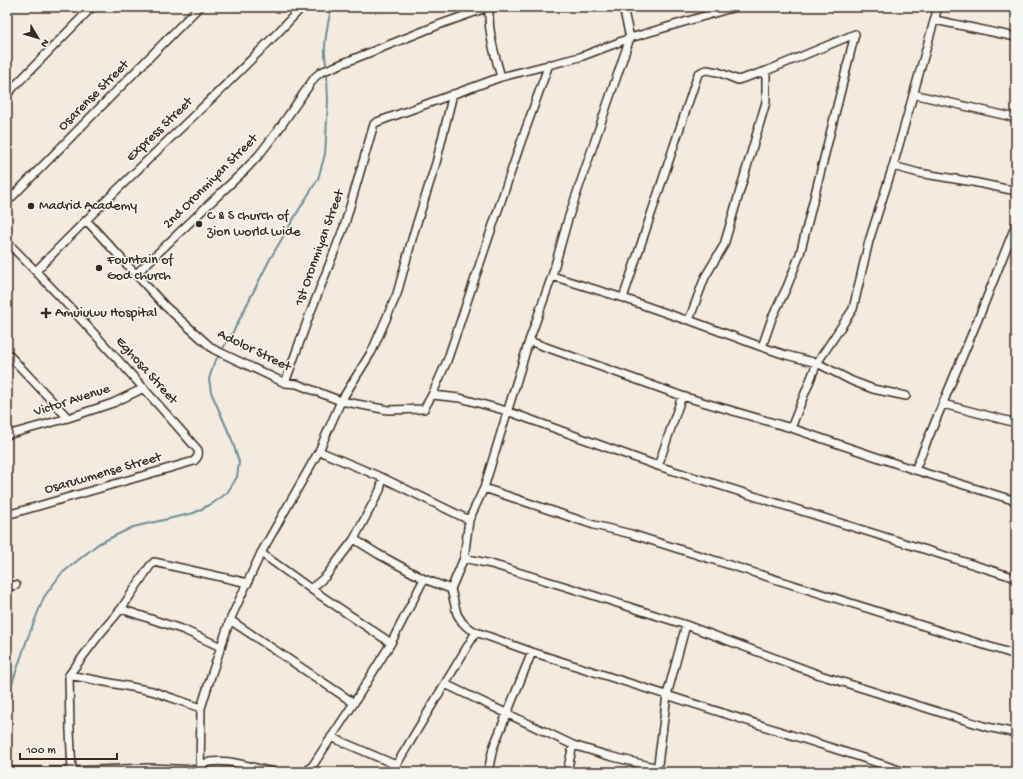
<svg xmlns="http://www.w3.org/2000/svg" width="1023" height="779" font-family="'Gochi Hand',sans-serif">
	<rect width="100%" height="100%" fill="#f4ebe0"/>
	<filter id="ink" filterUnits="userSpaceOnUse"><feTurbulence type="fractalNoise" baseFrequency=".025" numOctaves="2"/><feDisplacementMap in="SourceGraphic" scale="8" xChannelSelector="R" yChannelSelector="G"/><feConvolveMatrix kernelMatrix="1 2 1 2 8 2 1 2 1" color-interpolation-filters="sRGB"/></filter>
	<g filter="url(#ink)">
		<g fill="none" stroke-linecap="round" stroke-linejoin="round">
			<path stroke="#699097" stroke-width="2" d="M 326,64 C 324,53 325,40 327,29 C 328,20 331,16 330,7
				M 223,348 L 231,336 L 270,259 L 300,208 L 318,179 L 325,154 L 326,138 L 328,101 L 327,75
				M 7,698 L 28,637 L 44,597 L 61,574 L 98,544 L 133,527 L 194,513 L 213,503 L 227,493 L 237,477 L 239,462 L 232,440 L 211,392 L 209,379 L 214,363 L 218,357"/>
			<defs>
				<path id="street" d="M 489,7 C 488,33 494,52 501,77
					M 623,7 L 630,38 L 568,219 L 552,276 L 623,298 L 683,319 L 689,320 L 743,340 L 762,347 L 786,355 L 817,363 L 852,381 L 873,389 L 906,396
					M 935,20 L 1016,37
					M 7,94 L 92,7
					M 913,94 L 1016,118
					M 893,166 L 919,173 L 973,182 L 1016,191
					M 7,202 L 199,7
					M 86,220 L 165,306 L 213,349 L 285,383 L 297,384 L 341,401 L 388,410 L 424,409 L 432,395 L 447,361 L 520,145 L 549,64
					M 7,242 C 73,308 136,379 198,450 C 199,455 198,457 194,461 L 7,515
					M 36,271 C 84,221 134,173 183,126 C 224,87 264,48 302,7
					M 136,274 L 207,206 L 245,170 L 259,155 L 276,133 L 315,77 L 321,72 L 441,24 L 489,7
					M 623,298 L 698,74 L 703,71 L 707,70 L 718,72 L 738,80 L 766,71 L 855,34
					M 689,320 L 705,277 L 724,245 L 766,102 L 766,71
					M 529,341 L 682,396 L 791,428 L 915,470 L 1016,501
					M 762,347 L 772,318 L 787,287 L 800,254 L 855,34
					M 7,353 L 68,418
					M 285,383 L 308,319 L 344,227 L 374,124 L 377,122 L 501,77 L 580,57 L 630,38 L 735,7
					M 432,395 L 460,398 L 507,411 L 658,466 L 1016,578
					M 943,404 L 1016,423
					M 791,428 L 817,363 L 853,309 L 869,241 L 893,166 L 938,7
					M 7,435 L 68,418 L 113,403 L 144,388
					M 319,451 L 383,478 L 469,520
					M 658,466 L 682,396
					M 915,470 L 981,312 L 1016,224
					M 484,488 L 529,341 L 552,276
					M 354,539 L 378,554 L 424,579 L 451,589
					M 261,553 L 311,589 L 326,576 L 354,539 L 380,490 L 383,478
					M 464,558 L 491,564 L 567,587 L 686,625 L 820,675 L 987,727 L 1016,733
					M 7,587 L 16,585
					M 311,589 L 391,643
					M 121,609 L 184,630 L 221,647
					M 230,620 L 354,703
					M 69,675 L 152,691 L 201,708
					M 445,684 L 573,745 L 609,756 L 658,768
					M 331,737 L 396,765
					M 7,771 L 72,771 L 149,768 L 200,770 L 202,764 C 226,756 250,768 273,772
					M 72,771 L 70,731 L 69,675 L 99,635 L 121,609 L 150,566 L 154,562 L 248,583
					M 200,772 L 201,708 L 212,673 L 230,620 L 261,553 L 319,451 L 341,401 L 372,351 L 397,294 L 414,232 L 436,163 L 453,94
					M 306,772 L 313,765 L 354,703 L 391,643 L 424,579
					M 392,772 L 476,632
					M 488,772 L 493,748 L 532,652
					M 567,772 L 573,745
					M 657,772 L 667,695 L 686,625
					M 905,772 L 860,757 L 532,652 L 476,632 L 467,627 L 462,622 L 457,614 L 451,589 L 464,558 L 469,520 L 484,488 L 594,525 L 631,534 L 1016,655
					M 1016,772 L 1016,771"/>
			</defs>
			<use href="#street" stroke="#3b2a1e" stroke-width="10"/>
			<use href="#street" stroke="#f6f6f2" stroke-width="7"/>
		</g>
	</g>
	<g fill="#3b2a1e" stroke="#f6f6f2" stroke-width="1.5">
		<circle cx="31" cy="206" r="4"/>
		<circle cx="199" cy="224" r="4"/>
		<circle cx="99" cy="268" r="4"/>
		<path d="M44 307h4v4h4v4h-4v4h-4v-4h-4v-4h4z"/>
	</g>
	<g text-anchor="middle" dominant-baseline="central" stroke-width="3" stroke-linejoin="round" paint-order="stroke">
		<g font-size="14" fill="#3b2a1e" stroke="#f6f6f2">
			<text transform="translate(94 96) rotate(-45)">Osarense Street</text>
			<text transform="translate(160 130) rotate(-44)">Express Street</text>
			<text transform="translate(211 182) rotate(-45)">2nd Oronmiyan Street</text>
			<text transform="translate(320 248) rotate(-70)">1st Oronmiyan Street</text>
			<text transform="translate(254 351) rotate(26)">Adolor Street</text>
			<text transform="translate(146 371) rotate(48)">Eghosa Street</text>
			<text transform="translate(72 401) rotate(-18)">Victor Avenue</text>
			<text transform="translate(103 474) rotate(-16)">Osaruwmense Street</text>
		</g>
		<g font-size="14" fill="#3b2a1e" stroke="#f6f6f2" text-anchor="start">
			<text x="39" y="206">Madrid Academy</text>
			<text x="207" y="216">C &amp; S church of<tspan x="207" dy="16">zion world wide</tspan></text>
			<text x="107" y="260">Fountain of<tspan x="107" dy="16">God church</tspan></text>
			<text x="55" y="313">Amuiuwu Hospital</text>
		</g>
	</g>
	<rect width="1023" height="779" fill="none" stroke="#f6f6f2" stroke-width="24"/>
	<rect x="12" y="12" width="999" height="755" fill="none" stroke="#3b2a1e" stroke-width="1.5" filter="url(#ink)"/>
	<g transform="translate(38 38) rotate(128)" stroke="#f6f6f2" stroke-width="3" paint-order="stroke">
	<path d="M0-3L7 15L0 10L-7 15Z" fill="#3b2a1e"/>
	<text y="-6" font-size="11" font-weight="bold" text-anchor="middle" fill="#3b2a1e">N</text>
	</g>
	<path d="M20 753v6h97v-6" fill="none" stroke="#3b2a1e" stroke-width="2"/>
	<text x="26" y="753" font-size="12" fill="#3b2a1e" stroke="#f6f6f2" stroke-width="3" paint-order="stroke">100 m</text>
</svg>
